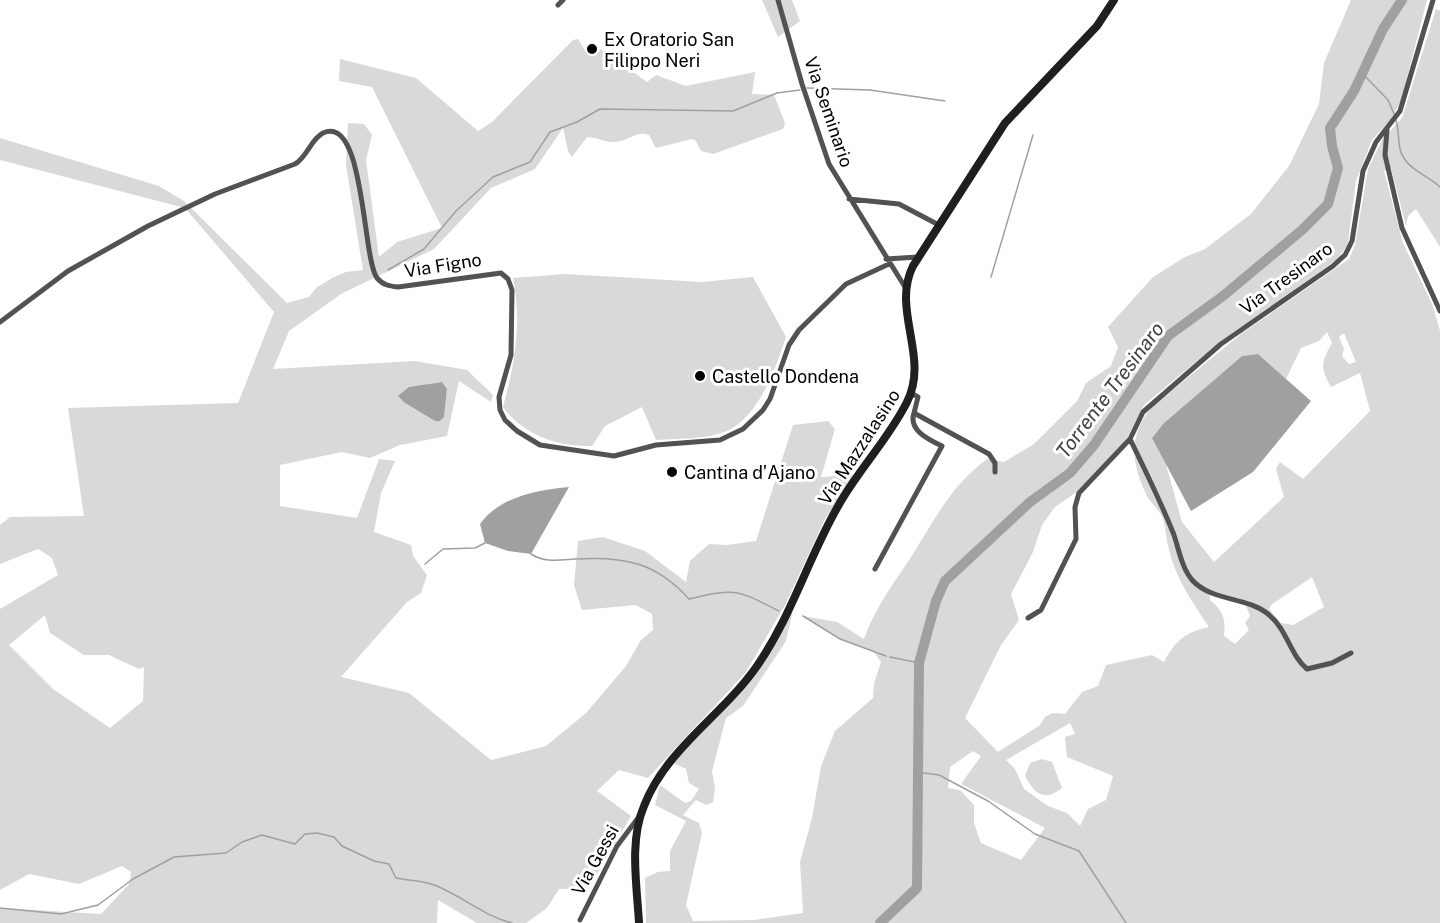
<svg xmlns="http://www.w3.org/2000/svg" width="1440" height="923" font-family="'Public Sans',sans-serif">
	<rect width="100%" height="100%" fill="#fff"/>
	<path fill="#d9d9d9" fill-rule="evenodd" d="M 762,0 L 792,0 L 800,21 L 778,37 Z
		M 1351,0 L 1427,0 L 1401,101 L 1391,119 L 1372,140 L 1356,181 L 1348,243 L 1339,258 L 1221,341 L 1144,405 L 1126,440 L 1081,489 L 1055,507 L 1042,525 L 1033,552 L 1011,594 L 1019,620 L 1001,645 L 965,718 L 998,752 L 1039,726 L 1045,717 L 1053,713 L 1065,714 L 1082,692 L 1098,686 L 1106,665 L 1152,655 L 1164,662 C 1175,641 1185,632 1209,627 C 1193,603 1176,579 1169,550 C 1166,540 1166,529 1163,519 C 1160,510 1151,504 1147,496 C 1131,464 1128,435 1152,407 L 1241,334 L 1349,259 L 1355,245 L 1368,169 L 1382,140 L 1402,118 L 1436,9 L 1440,11 L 1440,247 L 1416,209 L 1408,216 L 1406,226 L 1391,168 L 1384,171 L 1403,243 L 1433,306 L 1440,331 L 1440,923 L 646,923 L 645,878 L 658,872 L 670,871 L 670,851 L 686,821 L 655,805 L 660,785 L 685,803 L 691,801 L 699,789 L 689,783 L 686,769 L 673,763 L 734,699 L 793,610 L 786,641 L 743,706 L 726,718 L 712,771 L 715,788 L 713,802 L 706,805 L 696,800 L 683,815 L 699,823 L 702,833 L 686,905 L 693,921 L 754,920 L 803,913 L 800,862 L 812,818 L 821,766 L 835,731 L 873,698 L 874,683 L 881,662 L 873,651 L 840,639 L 803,616 L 837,622 L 864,639 C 875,607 895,582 913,554 C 936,517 951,486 987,459 L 1004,462 L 1034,444 L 1077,401 L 1086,383 L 1111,366 L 1118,347 L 1108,327 L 1153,277 L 1185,257 L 1205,249 L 1251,214 L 1289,166 L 1319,104 L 1324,63 ZM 1327,332 L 1332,343 C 1321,362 1320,368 1331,387 L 1360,373 L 1370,411 L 1303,479 L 1280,462 L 1276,469 L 1284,497 L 1214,562 L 1182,522 L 1165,461 L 1153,438 L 1164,423 L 1242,356 L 1258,354 L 1286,379 L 1301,348 L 1319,341 ZM 1344,333 L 1356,362 L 1349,364 L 1342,356 L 1344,349 L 1339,337 ZM 1312,577 L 1324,607 L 1293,625 L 1281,623 L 1269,609 L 1271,605 ZM 1209,592 L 1245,603 L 1250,616 L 1245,623 L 1249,630 L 1235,644 L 1224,636 C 1226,618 1223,611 1210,600 ZM 1070,723 L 1075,734 L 1065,737 L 1067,757 L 1113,776 L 1106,800 L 1088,809 L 1080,826 L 1067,813 L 1048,806 L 1024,789 L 1015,769 L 1006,760 ZM 973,751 L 981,756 L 961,784 L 1045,828 L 1021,860 L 981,843 L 974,823 L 974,805 L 960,790 L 948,788 L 950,767 Z
		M 578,39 L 586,52 L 595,56 L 601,49 L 647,82 L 656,75 L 686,86 L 755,72 L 752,94 L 774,95 L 785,123 L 783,129 L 713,154 L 701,151 L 696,141 L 692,139 L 656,148 L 649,135 C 637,131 632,138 621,141 C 608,145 598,137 587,137 L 572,157 L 568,151 L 563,128 L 535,169 L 491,188 L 434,249 L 341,294 L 289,331 L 273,369 L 415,361 L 467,370 L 493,395 L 491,402 L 459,381 L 447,436 L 400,445 L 370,458 L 342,452 L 280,465 L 280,506 L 357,518 L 379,459 L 395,461 L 381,493 L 374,532 L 411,545 L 413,556 L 427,575 L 421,593 L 407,602 L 341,677 L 409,693 L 491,760 L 546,746 L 586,713 L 626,666 L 641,640 L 653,630 L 652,614 L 636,605 L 582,610 L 574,585 L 578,541 L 603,537 L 645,551 L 686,582 L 690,561 L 709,544 L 727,545 L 756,541 L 793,425 L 828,421 L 835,429 L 821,477 L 854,475 L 825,519 L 785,605 L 746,672 L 648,778 L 619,770 L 597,791 L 631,816 L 589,888 L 559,889 L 547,908 L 526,923 L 477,923 L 438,900 L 437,923 L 0,923 L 0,908 L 101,914 L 129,884 L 131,872 L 122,866 L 79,884 L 29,874 L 0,890 L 0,609 L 58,575 L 52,558 L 38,549 L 0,564 L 0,525 L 10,517 L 84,516 L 68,408 L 238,403 L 274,312 L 185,208 L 0,160 L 0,138 L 159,186 L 184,201 L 287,303 L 309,297 L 316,288 L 332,278 L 346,272 L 363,270 L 346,165 L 348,123 L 364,124 L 372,135 L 366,160 L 379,257 L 397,242 L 442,228 L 372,87 L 339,81 L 340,59 L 416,78 L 478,131 L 492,122 L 573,40 ZM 441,382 L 447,389 L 444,417 L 435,421 L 405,403 L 428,384 ZM 45,615 L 50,633 L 84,655 L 109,655 L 139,669 L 144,667 L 143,701 L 110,728 L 53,689 L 9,645 Z
		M 565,274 L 702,282 L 753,277 L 786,337 C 776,367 763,405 737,425 C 716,441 681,438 656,440 L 642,407 L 605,426 L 592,446 C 558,447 523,435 503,407 C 515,363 522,323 513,278 Z
		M 1042,759 L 1052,762 L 1062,788 C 1044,802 1035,794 1025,776 L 1030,763 Z"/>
	<path fill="#a0a0a0" d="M 1258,354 L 1311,401 L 1253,472 L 1191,511 L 1152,438 L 1164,423 L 1242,356 Z
		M 442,382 L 447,389 L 444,417 L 440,421 L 435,421 L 405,403 L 398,396 L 409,387 Z
		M 569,487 L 531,554 L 508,551 L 485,543 L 480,524 C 499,497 537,490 569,487 Z"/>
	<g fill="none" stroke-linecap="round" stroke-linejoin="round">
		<path stroke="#a0a0a0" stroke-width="1.5" d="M 1363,74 L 1388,100 L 1395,116
			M 807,88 L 870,90 L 945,101
			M 1396,120 C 1399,130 1398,139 1400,149 C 1405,169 1426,174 1440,187
			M 388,270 L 424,249 L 456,211 L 493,177 L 530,162 L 550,132 L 577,122 L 600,109 L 733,111 L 777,93 L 800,90
			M 991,277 L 1033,135
			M 531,554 C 545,563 559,560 576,559 C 623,556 656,562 689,599 C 737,588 735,589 779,611
			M 425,564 L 443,549 L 475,548 L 485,543
			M 803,616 L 840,639 L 886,656
			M 890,657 L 919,663
			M 917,772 L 939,775 L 988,801 L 1035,834 L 1079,851 L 1126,923
			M 0,908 L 61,914 L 98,905 L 133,879 L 174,857 L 226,853 L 242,842 L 262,835 L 295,844 L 305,834 L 317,833 L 334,837 L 342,846 L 374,861 L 389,864 L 396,878 C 410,881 423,880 437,886 C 463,897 484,916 512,923"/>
		<path stroke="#a0a0a0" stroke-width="10" d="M 880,923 L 917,888 L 919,663 L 936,601 L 945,581 L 1030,502 L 1070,473 L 1094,445 L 1168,336 L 1223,296 L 1302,230 L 1328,204 L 1338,168 L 1332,146 L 1330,128 L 1354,91 L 1383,29 L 1402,0"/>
		<path stroke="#525252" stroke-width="5" d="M 778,0 L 802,84 L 829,164 L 905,287
			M 558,5 L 563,0
			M 1387,129 L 1385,155 L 1402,228 L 1440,311
			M 849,199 L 899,204 L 937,224
			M 886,259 L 918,257
			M 0,322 L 68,271 L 148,226 L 215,194 L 295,164 C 307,157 311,139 323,133 C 365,114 362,257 377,278 C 383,285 389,286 398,287 L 501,273 L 508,279 L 512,290 L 511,355 L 499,397 L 500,410 L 505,420 L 517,431 L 540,445 L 614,456 L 656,445 L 720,440 L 743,429 L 763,410 L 770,399 L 789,345 L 799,330 L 846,284 L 889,264
			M 911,393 L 918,397 L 914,413 L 989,454 L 995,463 L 995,472
			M 1130,439 C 1145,470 1161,502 1174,535 C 1179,550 1182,569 1193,581 C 1212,601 1247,597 1268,614 C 1287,629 1290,655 1307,669 L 1332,663 L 1351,653
			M 875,569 L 942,446 C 929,440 908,430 914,413
			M 1028,618 L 1041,610 L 1076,539 L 1075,507 L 1079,493 L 1130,439 L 1143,412 L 1221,344 L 1333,266 L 1345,255 L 1352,241 L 1363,171 L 1376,142 L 1400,111 L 1433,0
			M 580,920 L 617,846 L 638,818"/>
		<path stroke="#1f1f1f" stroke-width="8" d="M 639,923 C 637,886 629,841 644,806 C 666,749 723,715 757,666 C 791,617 808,559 837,508 C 857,471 888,440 907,402 C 930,357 891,310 913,266 L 1005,123 L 1097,26 L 1114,0"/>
	</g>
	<g fill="#000" stroke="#fff" stroke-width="2">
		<circle cx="592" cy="49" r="6"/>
		<circle cx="700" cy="376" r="6"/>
		<circle cx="672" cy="472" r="6"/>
	</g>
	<g text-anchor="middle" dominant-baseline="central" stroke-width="6" stroke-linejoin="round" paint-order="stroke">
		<g font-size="18" fill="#000" stroke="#fff" text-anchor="start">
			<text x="604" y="39">Ex Oratorio San<tspan x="604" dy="21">Filippo Neri</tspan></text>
			<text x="712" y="376">Castello Dondena</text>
			<text x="684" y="472">Cantina d'Ajano</text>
		</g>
		<g font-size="18" fill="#000" stroke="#fff">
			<text transform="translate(829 112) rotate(71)">Via Seminario</text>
			<text transform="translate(443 265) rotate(-9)">Via Figno</text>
			<text transform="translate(1286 278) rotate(-36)">Via Tresinaro</text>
			<text transform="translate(859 447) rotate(-57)">Via Mazzalasino</text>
			<text transform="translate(595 860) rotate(-61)">Via Gessi</text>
		</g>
		<g font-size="20" font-style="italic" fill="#414141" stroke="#fff">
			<text transform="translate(1110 390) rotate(-53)">Torrente Tresinaro</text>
		</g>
	</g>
</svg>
